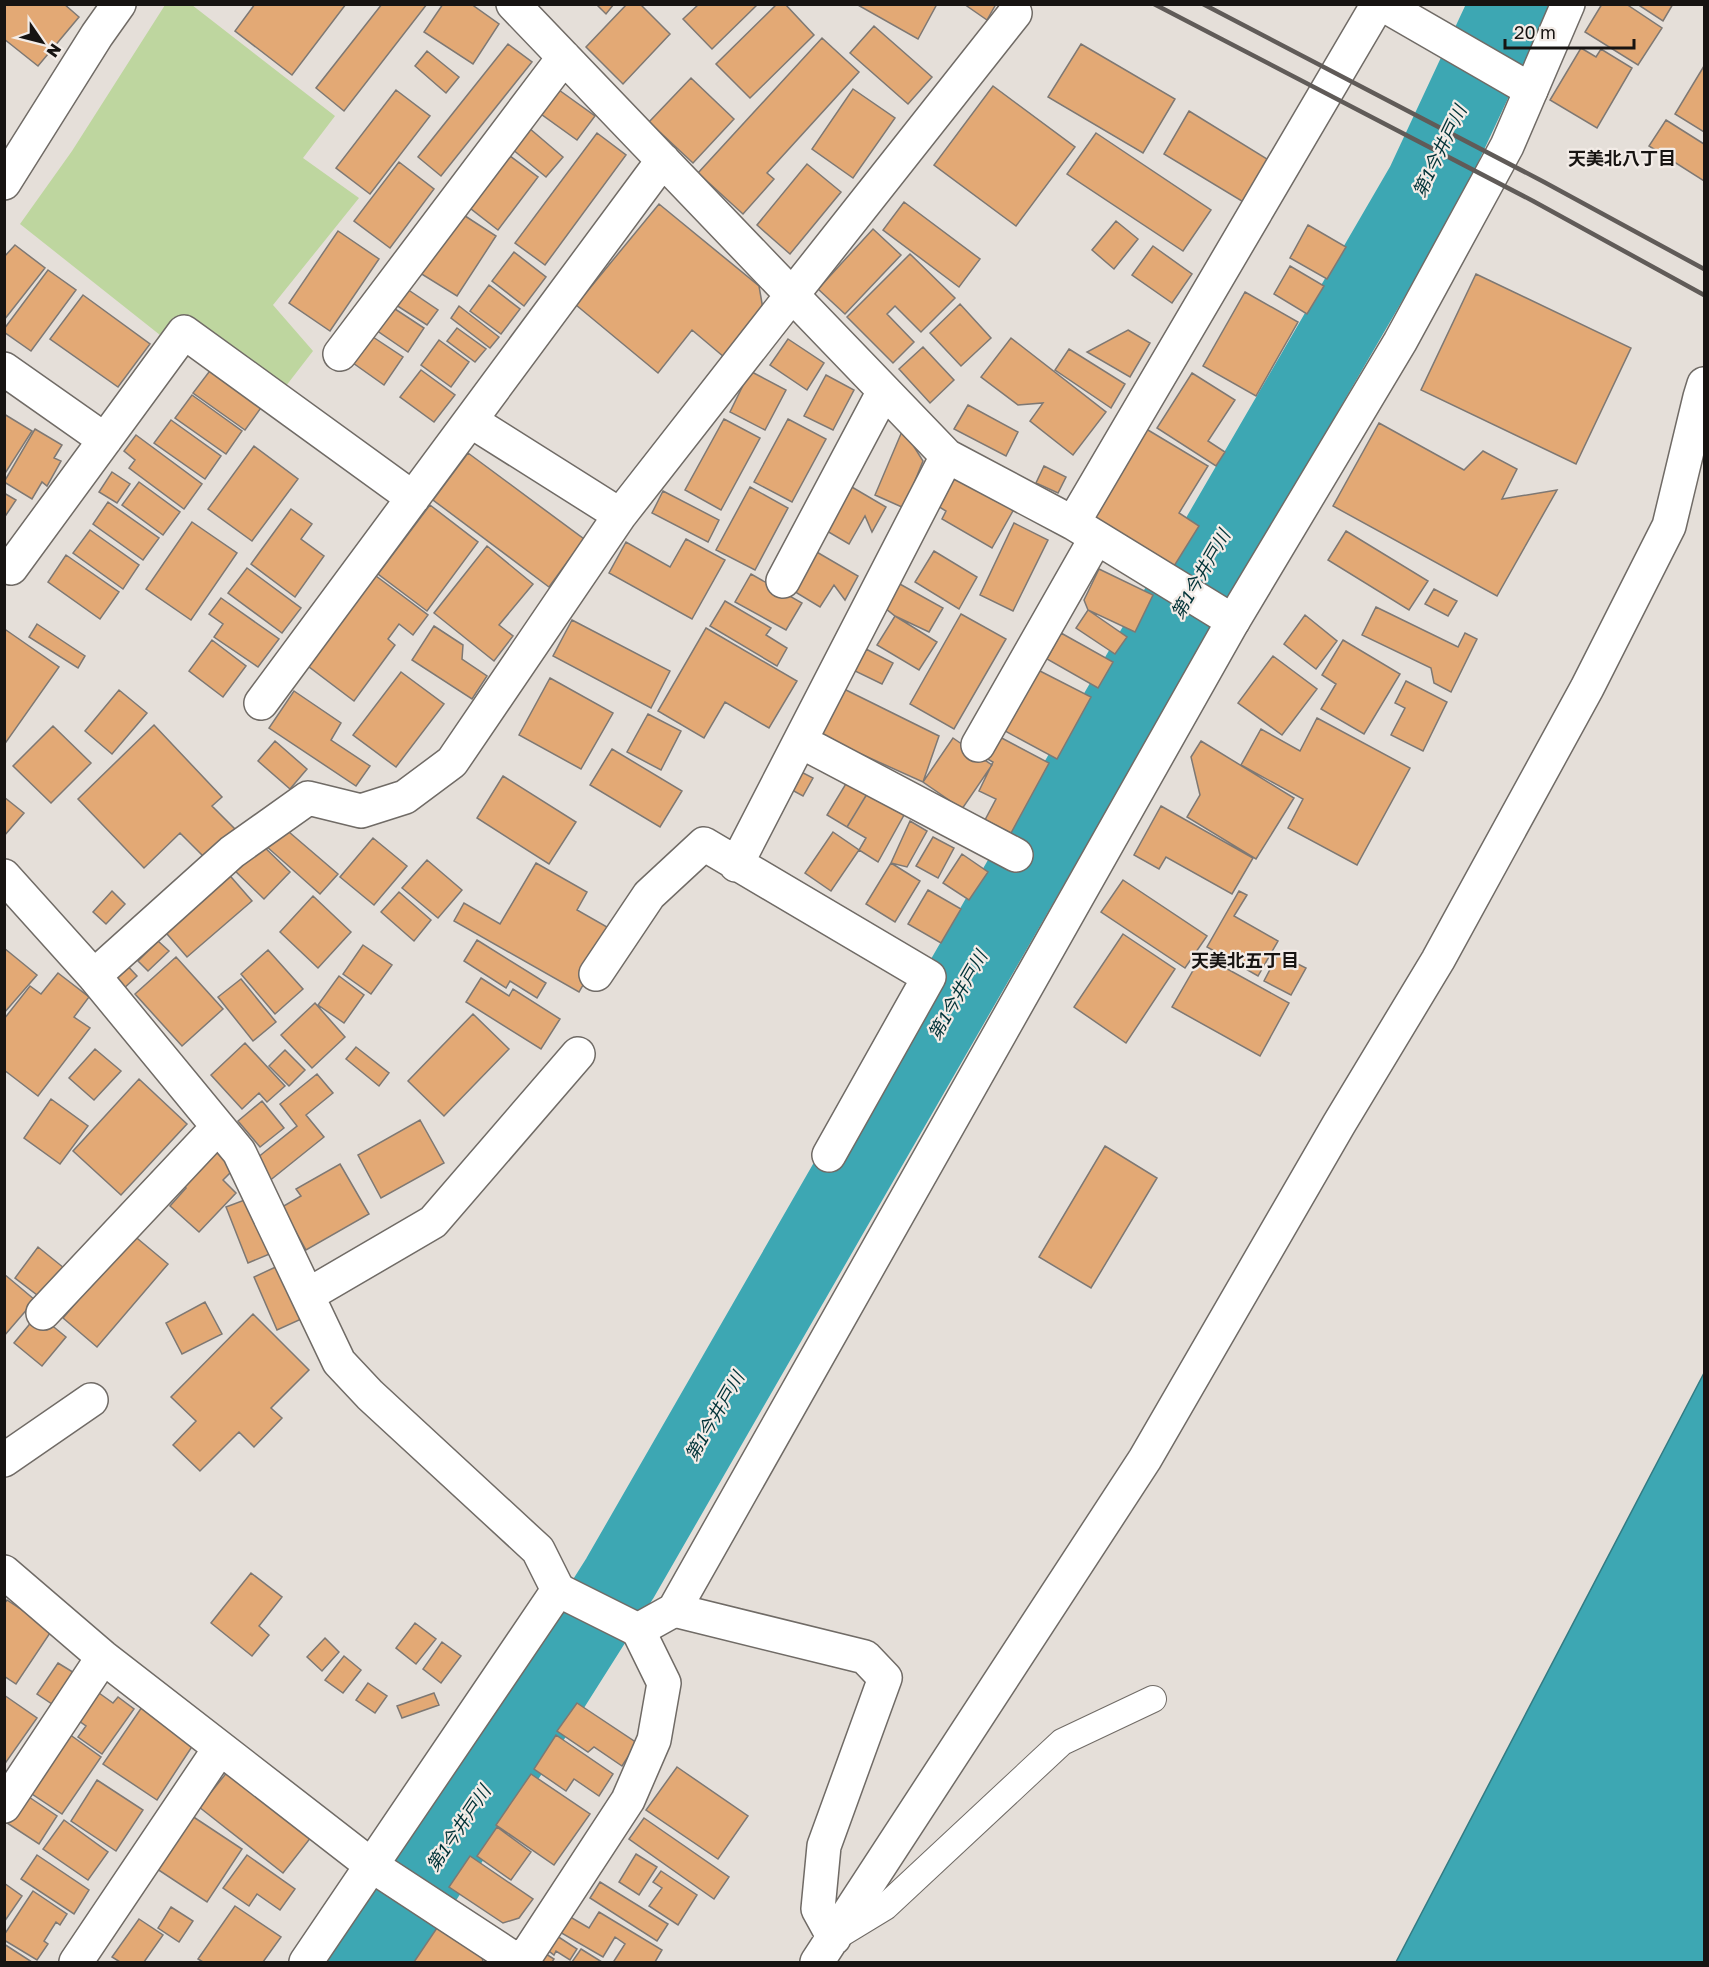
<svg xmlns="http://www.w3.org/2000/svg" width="1709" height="1967" font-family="'Golos Text','Noto Sans JP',sans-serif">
	<rect width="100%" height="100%" fill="#e5dfd9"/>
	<path fill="#bed69f" d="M 165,5 L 192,5 L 335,116 L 303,158 L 359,198 L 273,305 L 313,351 L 279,395 L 174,317 L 160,335 L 20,224 L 72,151 Z"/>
	<path fill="#3da7b3" stroke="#327b83" stroke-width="1.5" d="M 1704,1373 L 1704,1962 L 1396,1962 Z"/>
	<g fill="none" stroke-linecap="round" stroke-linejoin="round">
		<path stroke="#3da7b3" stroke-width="78" d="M 367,1962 L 517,1741 L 620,1578 L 1087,766 L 1425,184 L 1509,4"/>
	</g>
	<path fill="#e3a975" stroke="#7e7873" stroke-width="1.5" d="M 4,4 L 64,4 L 79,17 L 38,66 L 4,39 Z
		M 255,4 L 346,4 L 292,75 L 235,31 Z
		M 382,4 L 427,4 L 344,111 L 316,88 Z
		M 443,4 L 471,4 L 499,24 L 473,64 L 424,32 Z
		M 596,4 L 614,4 L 606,14 Z
		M 627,4 L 640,4 L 670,34 L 623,84 L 586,47 Z
		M 699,4 L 758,4 L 712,49 L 683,19 Z
		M 777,4 L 785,4 L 814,35 L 750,98 L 716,64 Z
		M 856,4 L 937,4 L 918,39 Z
		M 964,4 L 996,4 L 987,20 Z
		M 1602,4 L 1626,4 L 1662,28 L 1638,65 L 1585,32 Z
		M 1637,4 L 1673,4 L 1663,21 Z
		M 874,26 L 932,77 L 908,104 L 850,53 Z
		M 822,38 L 859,72 L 767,173 L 774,179 L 743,214 L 698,173 Z
		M 508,44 L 532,62 L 441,176 L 418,157 Z
		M 1081,44 L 1175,99 L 1143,153 L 1048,97 Z
		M 1581,48 L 1596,57 L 1601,49 L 1632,68 L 1597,128 L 1550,100 Z
		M 427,51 L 459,77 L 446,93 L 415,66 Z
		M 1704,66 L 1704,132 L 1675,114 Z
		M 691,78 L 734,119 L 693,163 L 649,122 Z
		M 552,85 L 595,116 L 577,140 L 534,109 Z
		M 993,86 L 1075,147 L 1016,226 L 934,165 Z
		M 853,89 L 895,118 L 853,178 L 812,149 Z
		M 396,90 L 430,116 L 370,194 L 336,168 Z
		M 1189,111 L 1275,164 L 1250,206 L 1164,154 Z
		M 1666,120 L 1704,144 L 1704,181 L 1649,146 Z
		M 529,128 L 563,157 L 546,177 L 512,149 Z
		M 597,133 L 626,155 L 545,265 L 515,243 Z
		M 1096,133 L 1211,210 L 1183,251 L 1067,174 Z
		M 506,153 L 538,177 L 498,230 L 466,205 Z
		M 399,162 L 434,189 L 390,248 L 354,221 Z
		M 807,164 L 841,192 L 790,254 L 757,225 Z
		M 904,202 L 980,259 L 959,287 L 883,230 Z
		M 659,204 L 759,286 L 763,309 L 724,357 L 692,330 L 658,373 L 576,305 Z
		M 459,212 L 496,236 L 457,296 L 420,273 Z
		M 1116,221 L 1138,239 L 1114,269 L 1092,250 Z
		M 1308,225 L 1346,247 L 1327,279 L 1290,258 Z
		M 873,229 L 901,255 L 845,314 L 818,289 Z
		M 338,231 L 379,259 L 330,331 L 289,303 Z
		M 15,245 L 45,268 L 4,320 L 4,257 Z
		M 1153,246 L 1192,274 L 1172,303 L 1132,275 Z
		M 514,252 L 546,277 L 524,306 L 492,281 Z
		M 910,254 L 955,298 L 921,332 L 895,306 L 887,314 L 914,342 L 893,363 L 847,317 Z
		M 1290,266 L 1324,286 L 1307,314 L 1274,294 Z
		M 48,270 L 76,290 L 31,351 L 4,332 L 4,329 Z
		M 1476,274 L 1631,348 L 1576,464 L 1421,390 Z
		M 489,285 L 520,309 L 501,334 L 470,311 Z
		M 407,289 L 438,310 L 427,325 L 396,305 Z
		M 1245,292 L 1298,322 L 1256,396 L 1203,366 Z
		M 83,295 L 150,344 L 118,387 L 50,339 Z
		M 960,304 L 991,338 L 961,366 L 930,333 Z
		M 459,306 L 499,337 L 490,348 L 451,318 Z
		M 392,307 L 424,328 L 408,352 L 376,330 Z
		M 457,328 L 486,349 L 475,362 L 447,341 Z
		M 1128,330 L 1150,343 L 1130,377 L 1087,352 Z
		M 373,337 L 403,357 L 384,385 L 346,358 Z
		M 1011,338 L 1106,412 L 1073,455 L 1030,421 L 1043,403 L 1018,405 L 981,377 Z
		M 788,339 L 824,363 L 807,390 L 770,365 Z
		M 439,340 L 469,362 L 451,387 L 421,365 Z
		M 923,347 L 954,380 L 930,403 L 899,369 Z
		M 1069,349 L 1125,384 L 1111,408 L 1055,370 Z
		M 212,368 L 263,405 L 245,430 L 193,393 Z
		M 421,370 L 455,395 L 434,422 L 400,397 Z
		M 750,371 L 786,390 L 765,430 L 730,412 Z
		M 1192,373 L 1235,400 L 1208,441 L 1225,452 L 1216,466 L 1157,428 Z
		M 826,375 L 854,390 L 833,430 L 804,416 Z
		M 192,395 L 242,431 L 226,454 L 175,418 Z
		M 968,405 L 1018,432 L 1006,456 L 954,429 Z
		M 4,414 L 32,431 L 4,475 Z
		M 724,419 L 760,438 L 721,510 L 685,490 Z
		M 788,419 L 826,439 L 792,502 L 754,482 Z
		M 171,420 L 221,456 L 205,479 L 154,443 Z
		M 1379,423 L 1464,470 L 1483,451 L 1517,469 L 1502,499 L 1557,490 L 1497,596 L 1333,506 Z
		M 1143,427 L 1208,466 L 1179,513 L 1199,526 L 1171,571 L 1096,526 L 1096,504 Z
		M 35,429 L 62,445 L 54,458 L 61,461 L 47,486 L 42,482 L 32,499 L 4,482 Z
		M 903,429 L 923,461 L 904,508 L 875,495 Z
		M 136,435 L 202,484 L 184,509 L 129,468 L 135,460 L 124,451 Z
		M 254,446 L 298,479 L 252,541 L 208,509 Z
		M 468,453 L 584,539 L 549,587 L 433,500 Z
		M 1044,466 L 1066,477 L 1058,493 L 1036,483 Z
		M 112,472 L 130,484 L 117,503 L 99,492 Z
		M 953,474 L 1014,509 L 992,548 L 942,519 L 946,511 L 936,505 Z
		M 139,482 L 180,512 L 163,535 L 122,505 Z
		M 845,483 L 886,507 L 872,532 L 865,516 L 849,544 L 820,527 Z
		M 750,487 L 788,508 L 755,570 L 716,550 Z
		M 663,491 L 719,520 L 708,542 L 652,513 Z
		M 4,493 L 16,500 L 4,518 Z
		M 108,502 L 159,538 L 143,560 L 93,524 Z
		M 430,505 L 478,542 L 427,611 L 378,574 Z
		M 291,509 L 312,524 L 301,539 L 324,556 L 295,597 L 251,564 Z
		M 192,522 L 237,553 L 191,620 L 146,589 Z
		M 1014,523 L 1048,540 L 1013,611 L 980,595 Z
		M 90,530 L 139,565 L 123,589 L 73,553 Z
		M 1346,531 L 1428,581 L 1409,610 L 1328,560 Z
		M 686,539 L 725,560 L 692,619 L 609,573 L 626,542 L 670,567 Z
		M 487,546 L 533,584 L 499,625 L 513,636 L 494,661 L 434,613 Z
		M 815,551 L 858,576 L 845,600 L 834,585 L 820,607 L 792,590 Z
		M 934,551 L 977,577 L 959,609 L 915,582 Z
		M 66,555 L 119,592 L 100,619 L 48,582 Z
		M 247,568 L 301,608 L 282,633 L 228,593 Z
		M 1099,569 L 1153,595 L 1135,632 L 1088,610 L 1084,600 Z
		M 368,570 L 428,615 L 413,635 L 399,624 L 388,639 L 395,645 L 354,701 L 300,660 Z
		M 751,574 L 802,603 L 786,630 L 735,602 Z
		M 898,583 L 943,608 L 929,632 L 895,616 L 885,608 Z
		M 1434,589 L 1457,601 L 1448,616 L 1425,604 Z
		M 221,598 L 279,639 L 258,667 L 214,637 L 223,624 L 209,614 Z
		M 725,601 L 771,628 L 766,635 L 787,648 L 777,666 L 710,626 Z
		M 1376,607 L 1458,647 L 1465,633 L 1477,639 L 1451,692 L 1434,683 L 1431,668 L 1362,635 Z
		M 1088,610 L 1127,637 L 1115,654 L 1076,628 Z
		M 961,614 L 1006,639 L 954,729 L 910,704 Z
		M 1305,615 L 1337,641 L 1316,669 L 1284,644 Z
		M 895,616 L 937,642 L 919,670 L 877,645 Z
		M 572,620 L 670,671 L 651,708 L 553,656 Z
		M 37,624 L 85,656 L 78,668 L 29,637 Z
		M 434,626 L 463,645 L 462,659 L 487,676 L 472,699 L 412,660 Z
		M 706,628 L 797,681 L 769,728 L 725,702 L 704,738 L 658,711 Z
		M 6,630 L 59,667 L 4,745 L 4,631 Z
		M 1061,633 L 1113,662 L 1098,688 L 1047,659 Z
		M 212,640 L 246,666 L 223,697 L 189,671 Z
		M 1343,640 L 1400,674 L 1364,734 L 1321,709 L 1336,684 L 1322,675 Z
		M 866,649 L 893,663 L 882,684 L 855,671 Z
		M 1273,656 L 1317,689 L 1282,735 L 1238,703 Z
		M 1038,670 L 1091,697 L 1057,759 L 1005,731 Z
		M 401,672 L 444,704 L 396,767 L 353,735 Z
		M 550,678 L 613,713 L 581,769 L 519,735 Z
		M 1406,681 L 1447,702 L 1423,751 L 1391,735 L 1405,708 L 1395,703 Z
		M 844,689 L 939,736 L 923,782 L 821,736 Z
		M 119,690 L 147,713 L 112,754 L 85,731 Z
		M 294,691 L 341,723 L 331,740 L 370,766 L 356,786 L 269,728 Z
		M 648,714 L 681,731 L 661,770 L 627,752 Z
		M 1317,718 L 1410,768 L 1357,865 L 1288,828 L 1303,799 L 1241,765 L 1261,729 L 1300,751 Z
		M 154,725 L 222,797 L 212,806 L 236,830 L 206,859 L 180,833 L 144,868 L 78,799 Z
		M 53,726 L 91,763 L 51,803 L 13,766 Z
		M 996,735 L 1049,763 L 1011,833 L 985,820 L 996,799 L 979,791 L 993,762 L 984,757 Z
		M 953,738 L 992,765 L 962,809 L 923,782 Z
		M 275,741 L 307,769 L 290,789 L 258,761 Z
		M 1201,741 L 1294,798 L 1256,859 L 1187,817 L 1200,795 L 1191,757 Z
		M 612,749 L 682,791 L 660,827 L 590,785 Z
		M 788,765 L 813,778 L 803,796 L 779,783 Z
		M 503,776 L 576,822 L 549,864 L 477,818 Z
		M 847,782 L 867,794 L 847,827 L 827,815 Z
		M 867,794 L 904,815 L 878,862 L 859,850 L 866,838 L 847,827 Z
		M 4,797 L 24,813 L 4,836 Z
		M 1161,806 L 1253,858 L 1232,894 L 1166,857 L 1159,869 L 1134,855 Z
		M 910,821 L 927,831 L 907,867 L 891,863 Z
		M 282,826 L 338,874 L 320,894 L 266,846 Z
		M 833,832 L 859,850 L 831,891 L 805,873 Z
		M 933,837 L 954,848 L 938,878 L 916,866 Z
		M 373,838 L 407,866 L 374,905 L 340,877 Z
		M 258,841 L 290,872 L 264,899 L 232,868 Z
		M 962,854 L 988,872 L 969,900 L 943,883 Z
		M 427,860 L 462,890 L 438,918 L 402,888 Z
		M 536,863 L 587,892 L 577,910 L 614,931 L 579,992 L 454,921 L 464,903 L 500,924 Z
		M 891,863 L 920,881 L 895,922 L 866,904 Z
		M 225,870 L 252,901 L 187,957 L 161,927 Z
		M 1123,880 L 1207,936 L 1185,968 L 1101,912 Z
		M 928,890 L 961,909 L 941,943 L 908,924 Z
		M 112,891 L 125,904 L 106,924 L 93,912 Z
		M 1239,891 L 1247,895 L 1234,916 L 1278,941 L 1258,976 L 1207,947 Z
		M 399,892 L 431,920 L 414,941 L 381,912 Z
		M 313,896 L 351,932 L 318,968 L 280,932 Z
		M 1123,934 L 1175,969 L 1126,1043 L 1074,1007 Z
		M 477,940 L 546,983 L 537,998 L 510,981 L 506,988 L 464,961 Z
		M 158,941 L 169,951 L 148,971 L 138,961 Z
		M 363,945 L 392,965 L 371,994 L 343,974 Z
		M 4,948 L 37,975 L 4,1013 Z
		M 268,950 L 303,989 L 275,1014 L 241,974 Z
		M 1278,954 L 1306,968 L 1291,995 L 1264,981 Z
		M 1202,955 L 1289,1003 L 1260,1056 L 1172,1007 Z
		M 176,957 L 223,1009 L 182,1046 L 135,994 Z
		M 122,960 L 137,976 L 120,992 L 106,977 Z
		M 58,973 L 89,997 L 74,1017 L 90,1028 L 38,1096 L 4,1070 L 4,1019 L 30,986 L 41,994 Z
		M 339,976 L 364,995 L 344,1023 L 318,1005 Z
		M 481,978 L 509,996 L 513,989 L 560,1019 L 541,1049 L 466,1002 Z
		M 241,979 L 276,1022 L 253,1041 L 218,997 Z
		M 315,1003 L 345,1037 L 312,1068 L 281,1035 Z
		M 473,1014 L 509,1049 L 444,1116 L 408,1081 Z
		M 245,1043 L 285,1086 L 267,1102 L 259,1093 L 242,1109 L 211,1075 Z
		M 356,1047 L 389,1073 L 379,1086 L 346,1059 Z
		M 95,1049 L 121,1071 L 94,1100 L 69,1078 Z
		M 285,1050 L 305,1070 L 289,1086 L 269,1066 Z
		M 317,1074 L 333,1093 L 306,1115 L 324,1137 L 268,1182 L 252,1162 L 297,1126 L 280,1104 Z
		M 139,1079 L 187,1124 L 121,1195 L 73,1151 Z
		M 51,1099 L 88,1126 L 60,1164 L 24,1138 Z
		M 262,1101 L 284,1128 L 260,1147 L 238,1121 Z
		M 420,1120 L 444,1163 L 381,1198 L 358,1155 Z
		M 1105,1146 L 1157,1178 L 1091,1288 L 1039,1257 Z
		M 213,1149 L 234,1169 L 223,1180 L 236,1193 L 199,1232 L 170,1206 L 186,1188 L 181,1183 Z
		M 340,1164 L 369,1214 L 306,1250 L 282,1207 L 301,1196 L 296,1189 Z
		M 258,1195 L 279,1250 L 248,1263 L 226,1207 Z
		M 126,1229 L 168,1264 L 97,1347 L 63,1318 L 102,1272 Z
		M 38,1247 L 64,1268 L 41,1298 L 15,1278 Z
		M 280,1265 L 308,1316 L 277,1330 L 254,1277 Z
		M 4,1274 L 35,1300 L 4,1336 Z
		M 205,1302 L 222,1334 L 182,1354 L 166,1323 Z
		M 38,1314 L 66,1337 L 42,1366 L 14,1343 Z
		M 253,1314 L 309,1370 L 271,1408 L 282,1418 L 254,1447 L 239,1432 L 200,1471 L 173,1445 L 196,1421 L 171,1397 Z
		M 251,1573 L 282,1597 L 259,1626 L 269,1635 L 252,1656 L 211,1623 Z
		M 7,1600 L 52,1630 L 16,1684 L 4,1676 L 4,1604 Z
		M 415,1623 L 436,1639 L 416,1664 L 396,1648 Z
		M 325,1638 L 339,1652 L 322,1671 L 307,1657 Z
		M 442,1642 L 461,1656 L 441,1683 L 423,1669 Z
		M 344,1656 L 361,1670 L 343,1693 L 325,1680 Z
		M 58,1663 L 76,1674 L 55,1706 L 37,1694 Z
		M 368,1683 L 387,1696 L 375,1713 L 356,1700 Z
		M 99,1693 L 113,1703 L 118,1697 L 134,1709 L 102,1754 L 78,1737 L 86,1726 L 79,1721 Z
		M 434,1693 L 439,1705 L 402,1718 L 397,1706 Z
		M 4,1695 L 37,1718 L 4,1765 Z
		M 577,1703 L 637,1743 L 622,1766 L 594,1747 L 588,1752 L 557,1731 Z
		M 144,1704 L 197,1739 L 157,1800 L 103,1764 Z
		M 69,1734 L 101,1757 L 62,1814 L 29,1792 Z
		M 556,1735 L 613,1774 L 599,1796 L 574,1779 L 566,1791 L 534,1769 Z
		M 677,1767 L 748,1816 L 718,1859 L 646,1810 Z
		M 228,1771 L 312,1836 L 283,1873 L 199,1807 Z
		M 531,1774 L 590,1814 L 554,1865 L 496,1825 Z
		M 97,1780 L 143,1810 L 116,1851 L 71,1821 Z
		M 26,1795 L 57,1816 L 39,1844 L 7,1823 Z
		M 186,1812 L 242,1849 L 207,1902 L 151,1865 Z
		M 644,1818 L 729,1877 L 714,1899 L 629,1839 Z
		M 64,1820 L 108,1852 L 88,1880 L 43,1849 Z
		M 497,1827 L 531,1852 L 511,1880 L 477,1856 Z
		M 636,1854 L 657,1867 L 639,1895 L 619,1882 Z
		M 37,1855 L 89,1890 L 74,1914 L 21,1879 Z
		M 247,1855 L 295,1889 L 280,1910 L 257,1894 L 249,1906 L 223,1888 Z
		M 470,1856 L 533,1899 L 519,1918 L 503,1923 L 449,1887 Z
		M 661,1871 L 697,1895 L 678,1925 L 649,1906 L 662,1888 L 653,1882 Z
		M 600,1882 L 668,1924 L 657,1941 L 590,1898 Z
		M 4,1883 L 22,1896 L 4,1922 Z
		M 33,1891 L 67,1914 L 60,1925 L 56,1922 L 44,1941 L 48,1944 L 37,1960 L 4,1940 L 4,1935 Z
		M 235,1906 L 281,1937 L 263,1962 L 203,1962 L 198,1959 Z
		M 171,1907 L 193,1921 L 179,1942 L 158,1928 Z
		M 599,1912 L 662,1950 L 655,1962 L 616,1962 L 614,1961 L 625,1944 L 615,1937 L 603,1957 L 558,1931 L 567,1915 L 589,1928 Z
		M 139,1919 L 163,1935 L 144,1962 L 120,1962 L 112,1957 Z
		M 441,1922 L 481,1950 L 483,1962 L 414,1962 Z
		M 554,1934 L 577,1949 L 570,1960 L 556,1951 L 554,1955 L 545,1948 Z
		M 4,1944 L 32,1962 L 4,1962 Z
		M 538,1949 L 554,1959 L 552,1962 L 544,1962 L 534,1956 Z
		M 581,1949 L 602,1962 L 572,1962 Z"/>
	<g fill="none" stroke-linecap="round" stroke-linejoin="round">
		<defs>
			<path id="lane" d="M 834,1938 L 885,1907 L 1062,1742 L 1153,1699"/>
			<path id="street" d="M 513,4 L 792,295 L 1015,13
				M 1382,4 L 1531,90
				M 4,183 L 97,35 L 119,4
				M 340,354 L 564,57
				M 4,369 L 105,440
				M 471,421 L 620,515
				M 1073,523 L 1378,4
				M 11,568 L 184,332 L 413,498
				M 783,581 L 884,391
				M 261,703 L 663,160
				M 800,741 L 1016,855
				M 978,745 L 1096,538
				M 736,865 L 947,456
				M 4,876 L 94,976 L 232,852 L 308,798 L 361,811 L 405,797 L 452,762 L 620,515 L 792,295 L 947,456 L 1073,523 L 1233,621
				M 596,974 L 649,895 L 704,844 L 929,977 L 829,1155
				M 94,976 L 239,1152 L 339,1362 L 370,1395 L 538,1550 L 558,1590
				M 308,1295 L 433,1222 L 578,1054
				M 43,1313 L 218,1127
				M 4,1460 L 91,1400
				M 4,1572 L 103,1657 L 371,1865 L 519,1962
				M 674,1610 L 865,1657 L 885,1678 L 824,1846 L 818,1909 L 834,1938
				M 4,1806 L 103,1657
				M 76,1962 L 220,1748
				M 522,1962 L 628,1800 L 654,1740 L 664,1683 L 638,1630
				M 817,1962 L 1145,1459 L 1339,1124 L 1438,960 L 1587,688 L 1669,526 L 1700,397 L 1704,384"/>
			<path id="secondary" d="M 306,1962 L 558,1590 L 638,1630 L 674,1610 L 1233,621 L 1400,342 L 1507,146 L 1568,4"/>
		</defs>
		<use href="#lane" stroke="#706b66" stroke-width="28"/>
		<use href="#street" stroke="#706b66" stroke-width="36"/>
		<use href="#secondary" stroke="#706b66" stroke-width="36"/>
		<use href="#lane" stroke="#fff" stroke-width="26"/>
		<use href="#street" stroke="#fff" stroke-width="33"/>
		<use href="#secondary" stroke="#fff" stroke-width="33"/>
		<path stroke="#605b58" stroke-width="4.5" d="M 1154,4 L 1533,201 L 1704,295
			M 1203,4 L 1544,182 L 1704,269"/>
	</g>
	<g text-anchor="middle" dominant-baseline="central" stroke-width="4.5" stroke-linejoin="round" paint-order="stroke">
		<g font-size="18" font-style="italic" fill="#003237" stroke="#f3ece7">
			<text transform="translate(1439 151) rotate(-64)">第1今井戸川</text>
			<text transform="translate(1200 574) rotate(-60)">第1今井戸川</text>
			<text transform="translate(957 995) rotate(-60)">第1今井戸川</text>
			<text transform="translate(714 1416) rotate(-60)">第1今井戸川</text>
			<text transform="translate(458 1828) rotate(-56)">第1今井戸川</text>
		</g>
		<g font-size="18" font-weight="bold" fill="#171412" stroke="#f3ece7">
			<text x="1622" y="158">天美北八丁目</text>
			<text x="1245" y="960">天美北五丁目</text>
		</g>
	</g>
	<rect width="1709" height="1967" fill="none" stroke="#171412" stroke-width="12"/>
	<g transform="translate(42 42) rotate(125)" stroke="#f3ece7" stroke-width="4.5" paint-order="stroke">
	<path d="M0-4.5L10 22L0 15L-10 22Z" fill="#171412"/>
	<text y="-9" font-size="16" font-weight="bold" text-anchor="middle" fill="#171412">N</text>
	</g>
	<path d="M1505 39v9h129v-9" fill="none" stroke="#171412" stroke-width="3"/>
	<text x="1514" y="39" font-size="18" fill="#171412" stroke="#f3ece7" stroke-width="4.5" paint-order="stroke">20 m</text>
</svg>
